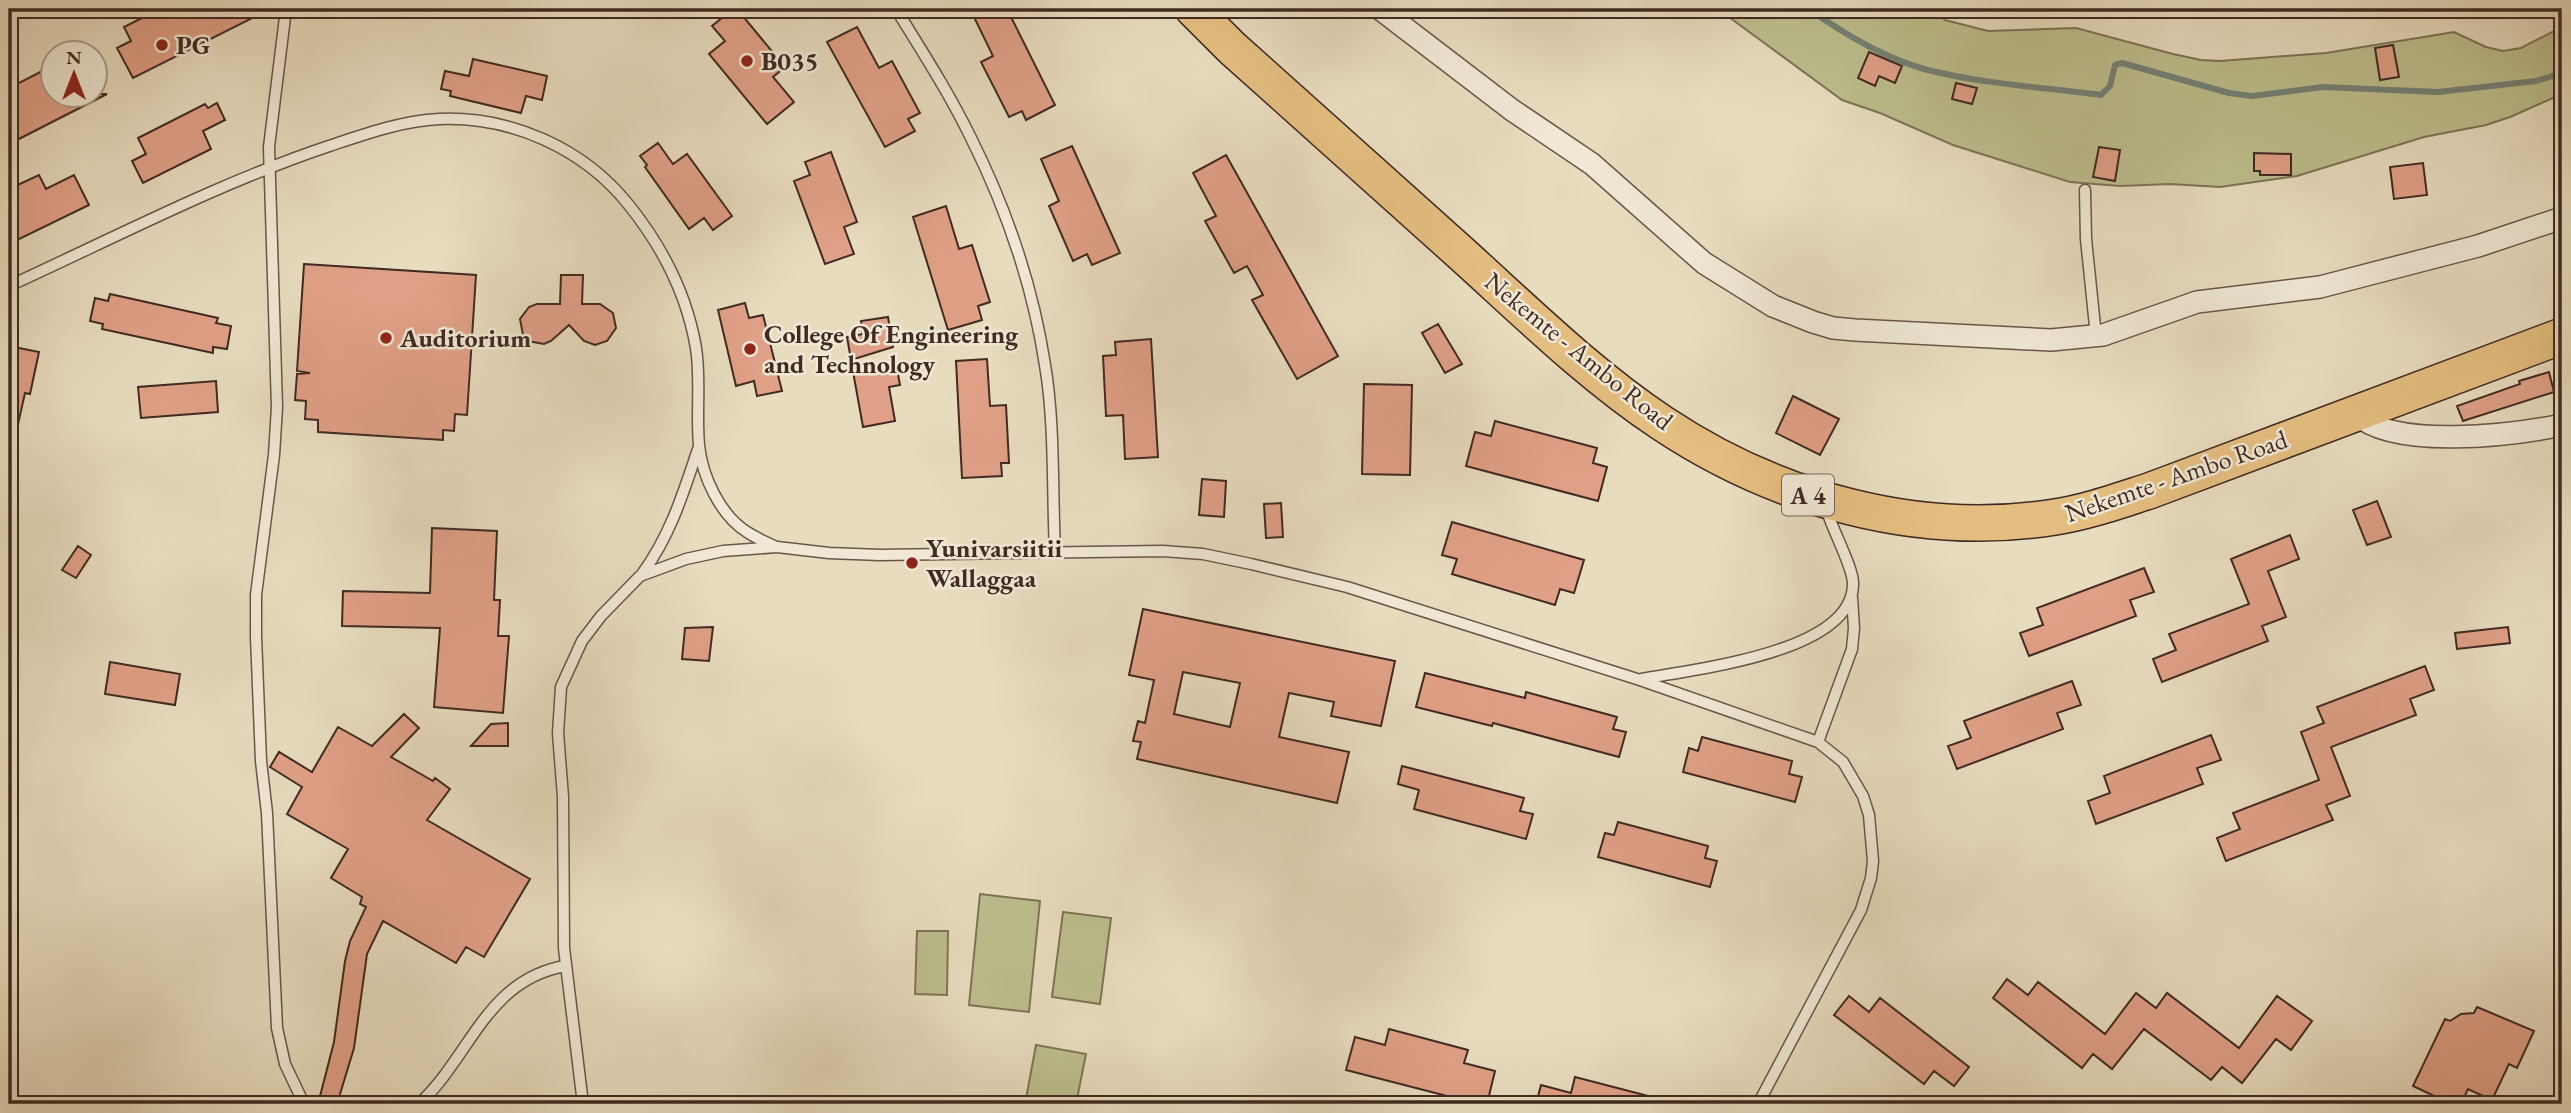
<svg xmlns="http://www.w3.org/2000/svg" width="2571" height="1113" font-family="'EB Garamond',serif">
	<rect width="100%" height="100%" fill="#e8dcbf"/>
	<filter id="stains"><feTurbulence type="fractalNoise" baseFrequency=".00286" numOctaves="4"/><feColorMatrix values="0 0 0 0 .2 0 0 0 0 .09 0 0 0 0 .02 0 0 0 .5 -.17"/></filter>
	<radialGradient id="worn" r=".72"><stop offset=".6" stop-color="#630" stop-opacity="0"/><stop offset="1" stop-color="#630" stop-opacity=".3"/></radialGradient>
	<path fill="#bdbe8d" stroke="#7e7458" stroke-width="2" d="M 1718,9 L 1930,9 L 1945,20 L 1988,31 L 2076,28 L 2173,54 L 2201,60 L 2220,61 L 2326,53 L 2454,32 L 2486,47 L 2503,51 L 2521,48 L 2562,27 L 2562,94 L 2510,117 L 2486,125 L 2424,137 L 2297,176 L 2220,187 L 2170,184 L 2120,186 L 2070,182 L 1953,145 L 1880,113 L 1842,100 Z
		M 980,894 L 1040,901 L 1029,1012 L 969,1005 Z
		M 1063,912 L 1111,918 L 1100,1004 L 1052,997 Z
		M 917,931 L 948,931 L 947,995 L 915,994 Z
		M 1036,1045 L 1086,1054 L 1076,1104 L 1025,1104 Z"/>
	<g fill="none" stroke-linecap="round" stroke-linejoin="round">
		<path stroke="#748277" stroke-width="6" d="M 1809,9 C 1844,34 1882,57 1924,69 C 1981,84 2042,87 2101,95 L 2110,86 L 2115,65 L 2122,63 L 2229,93 L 2252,96 L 2323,87 L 2438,92 L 2536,81 L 2562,73"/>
	</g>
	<path fill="#e0a087" stroke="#402a22" stroke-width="2" fill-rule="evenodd" d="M 160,9 L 270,9 L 133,78 L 117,48 L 131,41 L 124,27 Z
		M 733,9 L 737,9 L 785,67 L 773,77 L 794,102 L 767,124 L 709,54 L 725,41 L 712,26 Z
		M 987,9 L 1007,9 L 1055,105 L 1026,120 L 1022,111 L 1009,117 L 981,62 L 993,56 L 973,15 Z
		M 857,27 L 879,68 L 892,61 L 920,113 L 908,119 L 915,131 L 885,147 L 827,42 Z
		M 2393,45 L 2399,77 L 2380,80 L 2375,48 Z
		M 1869,52 L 1902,66 L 1895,83 L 1879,76 L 1875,86 L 1858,78 Z
		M 473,59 L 547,76 L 542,100 L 526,96 L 521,113 L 450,96 L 451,91 L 441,89 L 445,71 L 469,76 Z
		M 52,66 L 52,94 L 107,94 L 9,144 L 9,88 Z
		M 1956,83 L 1977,88 L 1972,104 L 1952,99 Z
		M 217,103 L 225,120 L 203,131 L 211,149 L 143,183 L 132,161 L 146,154 L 138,138 L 205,104 L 208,108 Z
		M 658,143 L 673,164 L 687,154 L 732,216 L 713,230 L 704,218 L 689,229 L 645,167 L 647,165 L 640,156 Z
		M 1072,146 L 1120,253 L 1092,265 L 1087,254 L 1073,261 L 1049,206 L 1059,201 L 1041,159 Z
		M 2099,147 L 2120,150 L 2115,181 L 2093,177 Z
		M 831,152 L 857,222 L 844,227 L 854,254 L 825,264 L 794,181 L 810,175 L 805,162 Z
		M 2254,153 L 2291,154 L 2291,175 L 2260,175 L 2260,171 L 2254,171 Z
		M 1226,155 L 1338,356 L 1297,379 L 1252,300 L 1263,295 L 1247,266 L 1234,273 L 1205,221 L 1216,216 L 1193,173 Z
		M 2423,163 L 2427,195 L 2394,199 L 2390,167 Z
		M 39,175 L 46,189 L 74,175 L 89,205 L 9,244 L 9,189 Z
		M 946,206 L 959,249 L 972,245 L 990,302 L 978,306 L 982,320 L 948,330 L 913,217 Z
		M 304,264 L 476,275 L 467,415 L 455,414 L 454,431 L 443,430 L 443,440 L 318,432 L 318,420 L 305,419 L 306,401 L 295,400 L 297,374 L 310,373 L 297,371 Z
		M 561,275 L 583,275 L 582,304 L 600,304 L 613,313 L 616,328 L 607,341 L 595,345 L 584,341 L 569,325 L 551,341 L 544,344 L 528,341 L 523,335 L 520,319 L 529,307 L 537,304 L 560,304 Z
		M 110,294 L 218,318 L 216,323 L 231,326 L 227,349 L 213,347 L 213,353 L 102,329 L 103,324 L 90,321 L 95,298 L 108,301 Z
		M 745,303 L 749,318 L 763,315 L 782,391 L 757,396 L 754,381 L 736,386 L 718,310 Z
		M 888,317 L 893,347 L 851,360 L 847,337 L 863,334 L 861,321 Z
		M 1438,324 L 1462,364 L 1445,373 L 1422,333 Z
		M 1151,339 L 1158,457 L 1125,459 L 1123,415 L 1106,416 L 1103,356 L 1116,355 L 1115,342 Z
		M 9,346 L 39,352 L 30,394 L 25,393 L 16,433 L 9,432 Z
		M 987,359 L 990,406 L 1006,405 L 1009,463 L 1001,463 L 1002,476 L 962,478 L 956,361 Z
		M 896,364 L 900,385 L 889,387 L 895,421 L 863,427 L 852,366 Z
		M 2549,372 L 2554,392 L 2463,421 L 2457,406 L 2520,384 L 2519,381 Z
		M 216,381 L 218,412 L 141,418 L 138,387 Z
		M 1364,384 L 1412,385 L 1410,475 L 1362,474 Z
		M 1793,396 L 1839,419 L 1820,455 L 1776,433 Z
		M 1495,421 L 1597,448 L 1593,463 L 1607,467 L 1598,501 L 1466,466 L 1475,432 L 1491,436 Z
		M 1202,479 L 1226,481 L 1224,517 L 1199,515 Z
		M 2377,501 L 2391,537 L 2367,545 L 2353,510 Z
		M 1281,503 L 1283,537 L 1266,538 L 1264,504 Z
		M 1452,522 L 1584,560 L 1574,593 L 1560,589 L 1555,605 L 1452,574 L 1457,559 L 1442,555 Z
		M 432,528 L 497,531 L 494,600 L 500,600 L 498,636 L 509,636 L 503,713 L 434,707 L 440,628 L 342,626 L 343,591 L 430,593 Z
		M 2290,535 L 2299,559 L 2268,571 L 2286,617 L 2262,626 L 2268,641 L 2162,682 L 2153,659 L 2176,650 L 2169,634 L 2249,604 L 2231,559 Z
		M 78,546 L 91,555 L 76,578 L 62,570 Z
		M 2144,568 L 2154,592 L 2130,600 L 2136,616 L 2029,656 L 2020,633 L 2043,625 L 2037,608 Z
		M 1143,609 L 1395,661 L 1381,726 L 1331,716 L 1334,702 L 1289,693 L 1279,737 L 1349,752 L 1337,803 L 1137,759 L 1141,742 L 1133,741 L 1138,721 L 1145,723 L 1154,680 L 1129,675 ZM 1183,672 L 1240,683 L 1230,727 L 1174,714 Z
		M 713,627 L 709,661 L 682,659 L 685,628 Z
		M 2508,627 L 2510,643 L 2457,649 L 2455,633 Z
		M 110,662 L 180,674 L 175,705 L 105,694 Z
		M 2425,666 L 2434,690 L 2410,699 L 2416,715 L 2331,747 L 2350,796 L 2326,805 L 2333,820 L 2226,861 L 2217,838 L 2240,829 L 2233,813 L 2319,780 L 2301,732 L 2324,723 L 2317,707 Z
		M 1425,673 L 1525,698 L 1526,692 L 1617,717 L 1613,729 L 1626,732 L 1619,757 L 1493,723 L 1492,726 L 1416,707 Z
		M 2072,681 L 2081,705 L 2057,713 L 2063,729 L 1957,769 L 1948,746 L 1971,738 L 1964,721 Z
		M 404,714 L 419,728 L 391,757 L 433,781 L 435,778 L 450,789 L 427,820 L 530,879 L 484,957 L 466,947 L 456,963 L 383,921 L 367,954 L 354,1048 L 337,1104 L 318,1104 L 334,1042 L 345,961 L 350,941 L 366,907 L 360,904 L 362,897 L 331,878 L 348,849 L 287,814 L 302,787 L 270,767 L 279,752 L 312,772 L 338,727 L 372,746 Z
		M 508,723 L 508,746 L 471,746 L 491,724 Z
		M 2211,735 L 2221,760 L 2197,768 L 2203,784 L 2096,824 L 2088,801 L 2110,793 L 2104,776 Z
		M 1702,737 L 1792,761 L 1789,774 L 1802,777 L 1795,802 L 1683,772 L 1689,748 L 1698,751 Z
		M 1402,766 L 1524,798 L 1520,811 L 1533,814 L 1526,839 L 1414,809 L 1419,790 L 1398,784 Z
		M 1618,822 L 1708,846 L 1705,858 L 1717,861 L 1710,887 L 1598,857 L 1605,833 L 1614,835 Z
		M 2007,979 L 2028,995 L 2038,982 L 2105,1034 L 2136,993 L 2156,1008 L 2167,993 L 2239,1048 L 2277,996 L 2312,1021 L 2291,1050 L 2276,1039 L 2242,1083 L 2222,1067 L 2211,1080 L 2144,1029 L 2112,1069 L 2093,1054 L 2082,1068 L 1993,998 Z
		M 1849,996 L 1869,1012 L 1880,998 L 1969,1067 L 1954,1086 L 1934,1071 L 1924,1084 L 1834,1015 Z
		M 2477,1007 L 2534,1031 L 2517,1068 L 2509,1064 L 2492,1100 L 2468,1089 L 2461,1104 L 2451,1104 L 2413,1086 L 2445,1019 L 2450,1021 L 2461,1014 L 2474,1013 Z
		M 1389,1029 L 1468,1050 L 1464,1063 L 1495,1071 L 1487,1104 L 1478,1104 L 1346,1070 L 1355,1037 L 1385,1045 Z
		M 1575,1077 L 1656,1098 L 1656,1104 L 1536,1104 L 1541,1085 L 1571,1093 Z"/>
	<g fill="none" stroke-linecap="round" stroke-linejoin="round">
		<defs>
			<path id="service" d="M 286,9 L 269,147 L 277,407 L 274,455 L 256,595 L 256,637 L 261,761 L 267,813 L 277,1028 L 285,1064 L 304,1104
				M 896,9 C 922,51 949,93 971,138 C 1006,208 1033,287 1045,365 C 1055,424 1052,490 1055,551
				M 2085,190 L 2086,239 L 2096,336
				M 9,286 C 114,238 219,183 329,146 C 365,134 401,121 439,119 C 511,116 583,148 628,204 C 662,246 687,295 696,348 C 701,380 696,413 699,445 C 702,476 720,515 747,532 C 756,538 766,542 776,547
				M 642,574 C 670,536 683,494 698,449
				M 1642,679 C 1693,669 1854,653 1853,583 C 1853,567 1831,527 1826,508
				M 1818,742 L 1852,649 L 1854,628 L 1852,597
				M 419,1104 C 471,1056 486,980 565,966
				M 583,1104 L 564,948 L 563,797 L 558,733 L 561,687 L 582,641 L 601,616 L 640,576 L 686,559 L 723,551 L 777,547 L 829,553 L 880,555 L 1163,551 L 1203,554 L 1251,564 L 1347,587 L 1640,680 L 1818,742 L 1843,762 L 1863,796 L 1869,815 L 1873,861 L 1871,878 L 1861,910 L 1758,1104"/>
			<path id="minor" d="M 1380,9 L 1512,110 L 1592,164 L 1704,263 L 1773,306 L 1813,322 L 1833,328 L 1855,330 L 2051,340 L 2103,335 L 2197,302 L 2320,287 L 2478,246 L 2562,218
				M 2356,414 C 2394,450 2513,435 2562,425"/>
			<path id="trunk" d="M 1193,9 L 1232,48 C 1309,117 1386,186 1463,255 C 1527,313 1590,375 1662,423 C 1776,499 1918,539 2055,517 C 2087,512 2118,501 2149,491 L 2562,336"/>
		</defs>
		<use href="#service" stroke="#6a5649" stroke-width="13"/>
		<use href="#minor" stroke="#6a5649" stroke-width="24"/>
		<use href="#trunk" stroke="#402a22" stroke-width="38"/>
		<use href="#service" stroke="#f0e8d5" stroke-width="10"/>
		<use href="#minor" stroke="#f0e8d5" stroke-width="21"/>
		<use href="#trunk" stroke="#e4be80" stroke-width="35"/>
	</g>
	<g fill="#8f2418" stroke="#f0e8d5" stroke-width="2.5">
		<circle cx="162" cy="45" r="7"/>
		<circle cx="747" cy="61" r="7"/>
		<circle cx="386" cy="338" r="7"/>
		<circle cx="750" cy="349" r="7"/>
		<circle cx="912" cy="563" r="7"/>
	</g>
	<g text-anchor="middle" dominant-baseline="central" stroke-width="5" stroke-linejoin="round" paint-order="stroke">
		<rect fill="#f0e8d5" stroke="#756358" stroke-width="2" x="1782" y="474.5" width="52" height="41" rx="5"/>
		<g font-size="24" font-weight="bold" fill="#402a22">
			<text x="1808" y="495">A 4</text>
		</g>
		<g font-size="26" font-weight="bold" fill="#402a22" stroke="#f0e8d5" text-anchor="start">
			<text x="176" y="45">PG</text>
			<text x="761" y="61">B035</text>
			<text x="764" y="334">College Of Engineering<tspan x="764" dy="30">and Technology</tspan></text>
			<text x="400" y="338">Auditorium</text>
			<text x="926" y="548">Yunivarsiitii<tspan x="926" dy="30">Wallaggaa</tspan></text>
		</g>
		<g font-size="26" fill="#402a22" stroke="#f0e8d5">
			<text transform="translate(1579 351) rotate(39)">Nekemte - Ambo Road</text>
			<text transform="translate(2176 476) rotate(-19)">Nekemte - Ambo Road</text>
		</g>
	</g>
	<rect width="2571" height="1113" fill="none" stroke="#e8dcbf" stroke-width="35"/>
	<rect x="10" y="10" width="2550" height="1092" fill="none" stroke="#402a22" stroke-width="3.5"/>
	<rect x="18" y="18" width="2536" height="1078" fill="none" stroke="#402a22" stroke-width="2"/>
	<g transform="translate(74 74)"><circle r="33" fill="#f0e8d5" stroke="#aa9c8d" stroke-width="2"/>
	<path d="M0-5L12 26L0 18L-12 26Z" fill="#8f2418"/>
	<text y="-10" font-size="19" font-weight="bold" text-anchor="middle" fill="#402a22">N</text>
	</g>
	<rect width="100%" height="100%" filter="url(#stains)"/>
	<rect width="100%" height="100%" fill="url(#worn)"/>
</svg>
